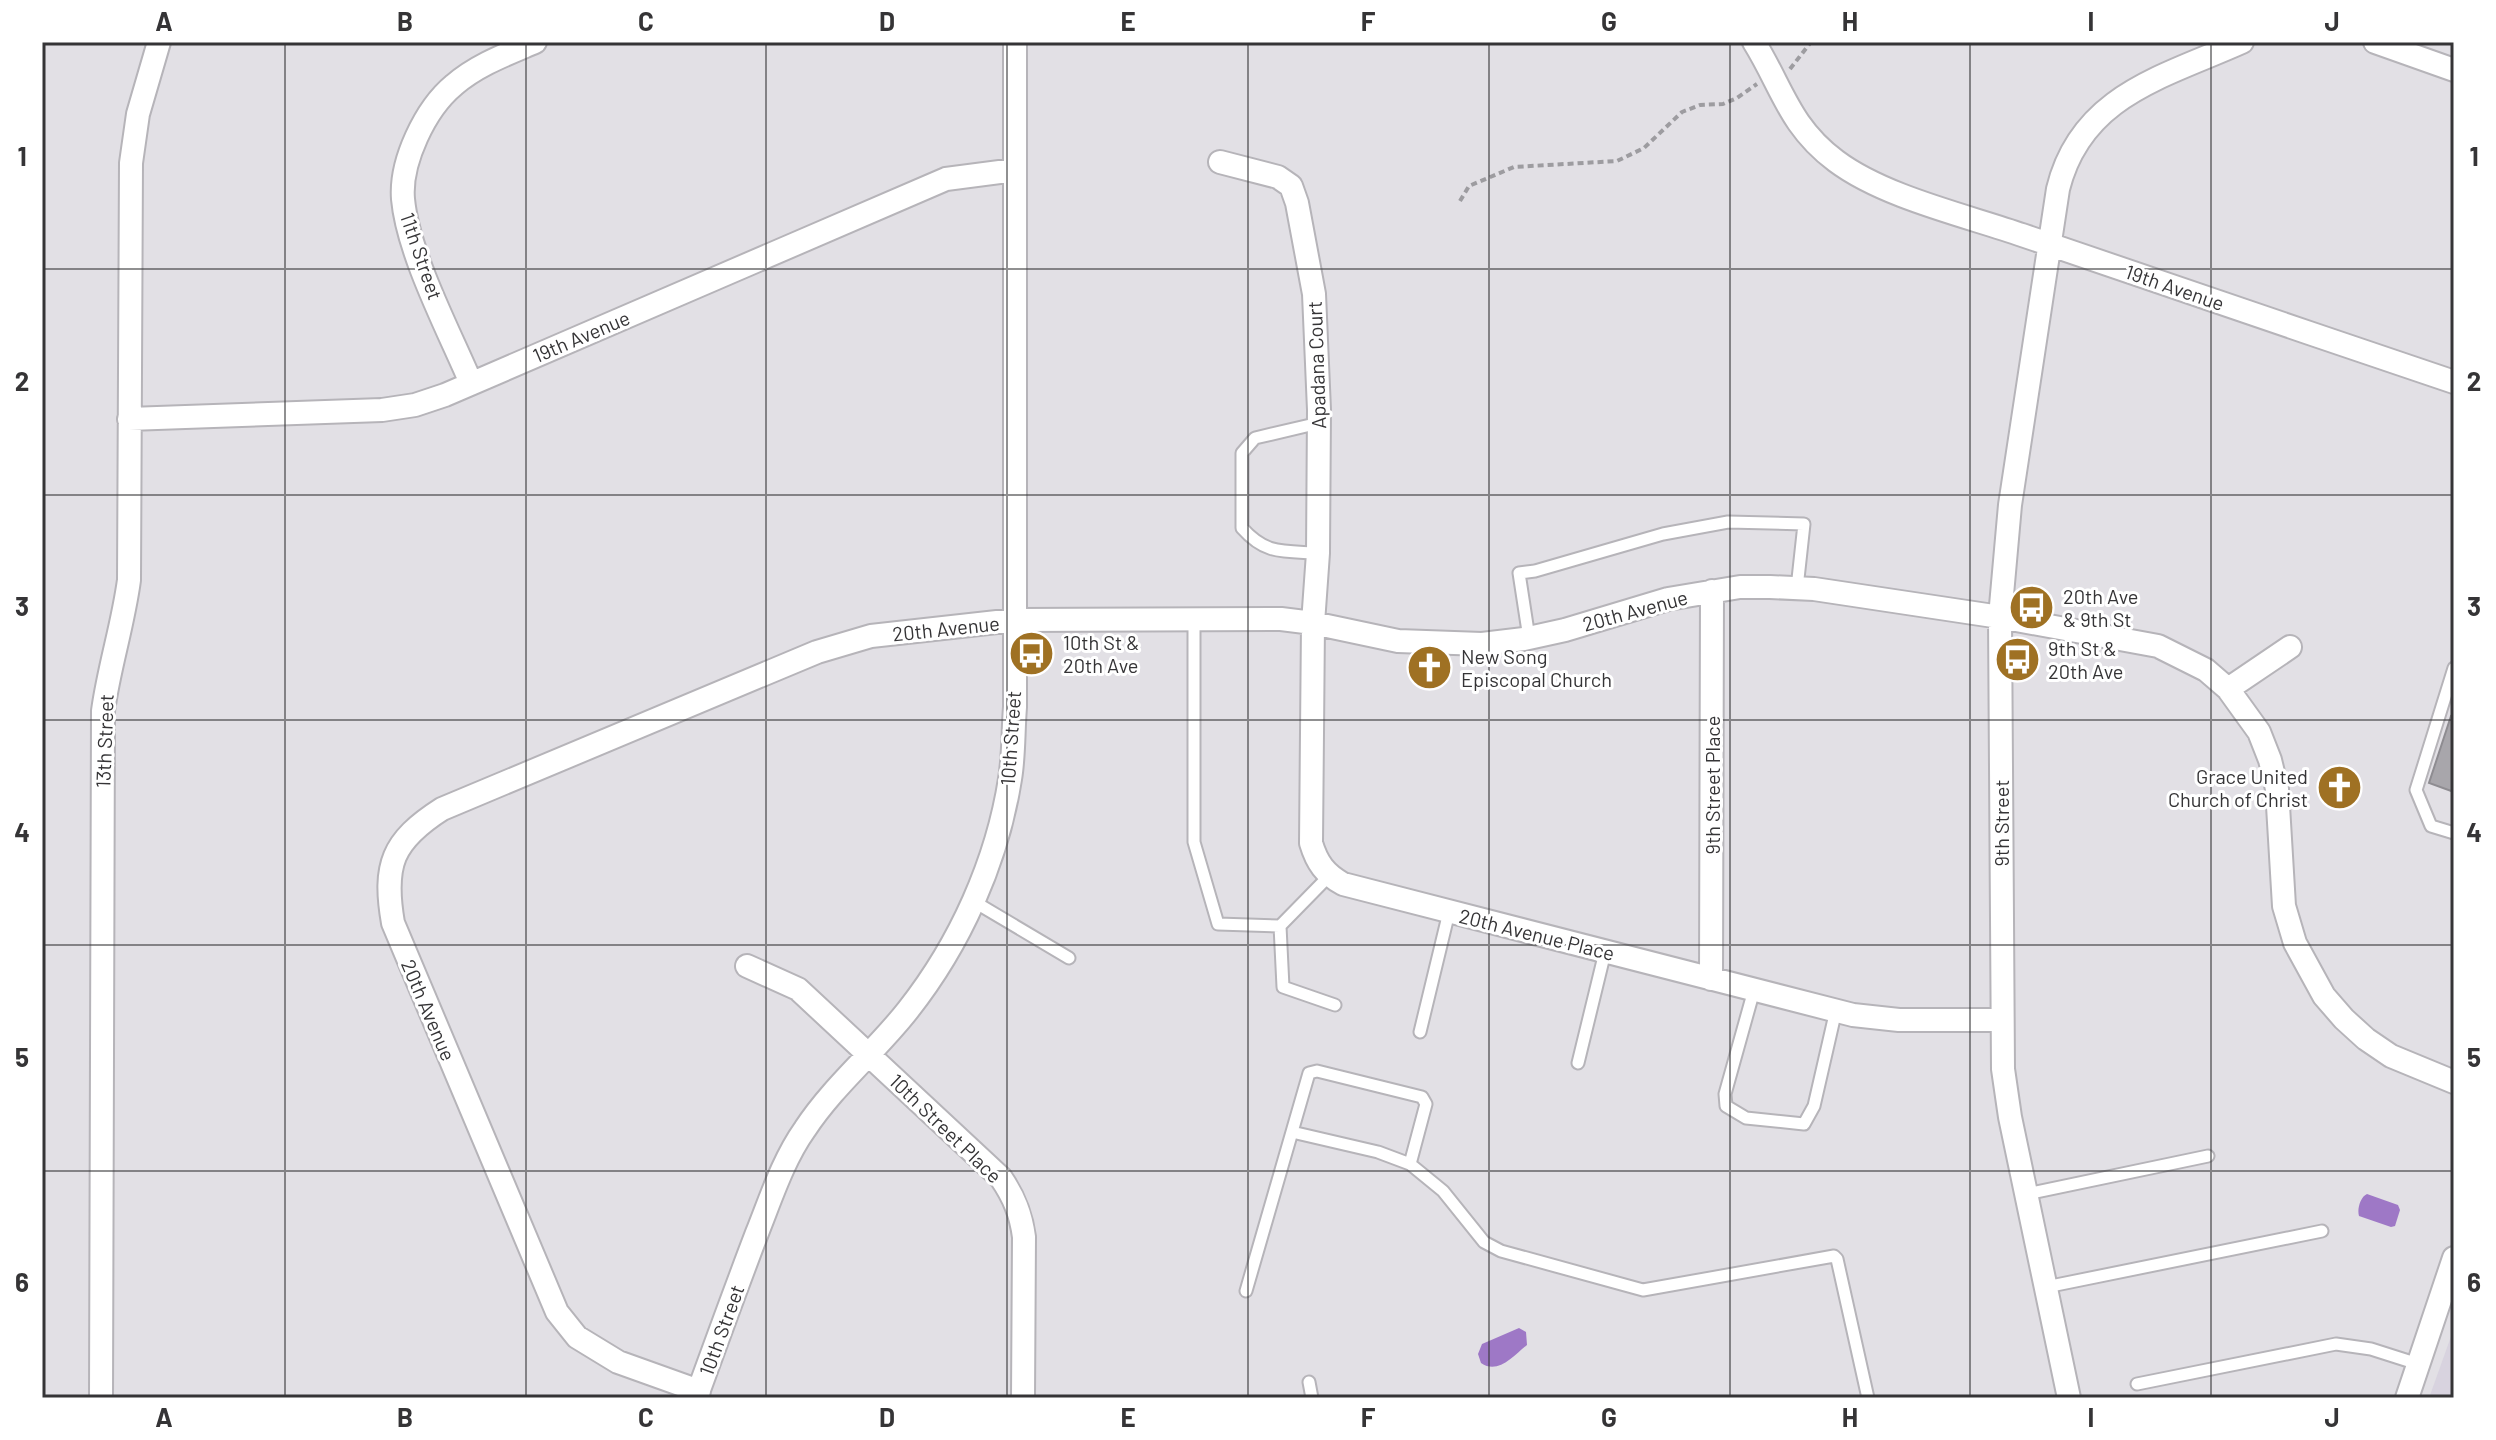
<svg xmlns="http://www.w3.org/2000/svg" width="2496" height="1440" font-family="Barlow,sans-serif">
	<rect width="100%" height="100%" fill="#e2e0e5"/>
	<path fill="#d8d3df" d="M 2454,1328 L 2454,1398 L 2429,1398 Z"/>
	<path fill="#9e78c6" d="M 2367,1194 L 2398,1205 L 2400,1210 L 2395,1226 L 2391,1227 L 2359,1216 C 2357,1210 2360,1197 2367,1194 Z
		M 1519,1328 L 1526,1332 L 1527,1345 C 1513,1356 1498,1375 1481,1363 L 1478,1354 L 1482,1344 Z"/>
	<path fill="#a8a6ab" stroke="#8e8c91" stroke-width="2" d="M 2451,716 L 2454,717 L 2454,792 L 2429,783 Z"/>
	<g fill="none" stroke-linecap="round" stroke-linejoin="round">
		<defs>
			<path id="service" d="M 1318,553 C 1283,551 1266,555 1242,528 L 1242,453 L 1255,438 L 1319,423
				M 1194,618 L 1194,842 L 1218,924 L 1280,926
				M 1529,638 L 1519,573 L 1535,571 L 1663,534 L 1728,522 L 1804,524 L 1797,588
				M 2454,668 L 2416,790 L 2431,826 L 2454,833
				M 1329,876 L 1280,926 L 1283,987 L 1335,1005
				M 973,901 L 1069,958
				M 1754,990 L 1725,1094 L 1726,1106 L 1746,1118 L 1804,1124 L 1814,1106 L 1836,1010
				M 1420,1032 L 1449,912
				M 1578,1063 L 1605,952
				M 1292,1132 L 1378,1152 L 1410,1164
				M 2027,1194 L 2208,1156
				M 2046,1287 L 2322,1231
				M 1246,1291 L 1309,1073 L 1317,1071 L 1422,1097 L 1426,1104 L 1410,1164 L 1443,1191 L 1484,1242 L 1501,1251 L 1643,1290 L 1834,1256 L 1837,1259 L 1868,1398
				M 1309,1382 L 1312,1398
				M 2137,1384 L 2336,1344 L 2371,1349 L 2418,1364"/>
			<path id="minor" d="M 1754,42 C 1782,87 1789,126 1836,161 C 1884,197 1964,215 2022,235 C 2166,285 2310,333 2454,382
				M 2375,42 L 2454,70
				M 1220,162 L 1278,177 L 1291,186 L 1297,203 L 1314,294 L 1319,410 L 1318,553 L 1313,623 L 1311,843 C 1317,863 1325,874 1343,884 L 1853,1015 L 1899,1020 L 2001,1020
				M 471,383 C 449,331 408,254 403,199 C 400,162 425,109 454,85 C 477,65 507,54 535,42
				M 129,419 L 382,410 L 415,405 L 445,395 L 946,179 L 1015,170
				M 2228,689 L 2290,647
				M 747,966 L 798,989 L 1001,1178 C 1014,1197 1021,1214 1024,1237 L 1023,1398
				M 1711,979 L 1712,591
				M 699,1391 L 618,1362 L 577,1337 L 557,1312 L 393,923 C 383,865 392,841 442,809 L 817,652 L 871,636 L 1015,620 L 1281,619 L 1313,623 L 1398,641 L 1482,644 L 1524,639 L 1565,630 L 1668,599 L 1740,587 L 1770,587 L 1814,589 L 2000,617 L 2158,646 L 2206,670 L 2228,689 L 2259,732 L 2270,760 L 2277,789 L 2284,906 L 2295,943 L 2324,996 L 2344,1019 L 2366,1039 L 2391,1056 L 2454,1082
				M 101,1398 L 103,711 C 109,667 123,625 129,580 L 131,163 L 138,114 L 159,42
				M 696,1398 C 716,1343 736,1288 757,1233 C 771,1198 783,1160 805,1129 C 834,1085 876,1051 908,1010 C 960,944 997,862 1010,779 C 1014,756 1013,731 1015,707 L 1015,42
				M 2069,1398 L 2010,1117 L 2003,1069 L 2000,617 L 2010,505 L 2058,189 C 2081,95 2164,77 2242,42
				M 2407,1398 L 2454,1258"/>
		</defs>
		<use href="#service" stroke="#b6b4b9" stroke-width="15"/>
		<use href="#minor" stroke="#b6b4b9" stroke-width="26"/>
		<path stroke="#9d9ca0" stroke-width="4" stroke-dasharray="6 4" stroke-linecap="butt" d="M 1790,69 L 1811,42
			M 1460,201 L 1469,186 L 1514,167 L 1617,161 L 1644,148 L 1682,112 L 1700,105 L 1723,104 L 1737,98 L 1757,84"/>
		<use href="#service" stroke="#fff" stroke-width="11"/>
		<use href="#minor" stroke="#fff" stroke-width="22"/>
	</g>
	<path fill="none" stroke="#353436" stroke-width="2" stroke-opacity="0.55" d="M 285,42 L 285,1398M 526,42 L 526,1398M 766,42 L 766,1398M 1007,42 L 1007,1398M 1248,42 L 1248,1398M 1489,42 L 1489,1398M 1730,42 L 1730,1398M 1970,42 L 1970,1398M 2211,42 L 2211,1398M 42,269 L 2454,269M 42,495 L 2454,495M 42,720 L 2454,720M 42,945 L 2454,945M 42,1171 L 2454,1171"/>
	<defs>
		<symbol id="bus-disc" viewBox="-11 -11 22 22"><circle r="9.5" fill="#9f7123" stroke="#fff"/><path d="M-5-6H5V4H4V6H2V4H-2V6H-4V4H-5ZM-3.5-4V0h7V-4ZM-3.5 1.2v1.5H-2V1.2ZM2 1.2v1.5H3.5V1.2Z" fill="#fff"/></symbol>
		<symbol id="church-disc" viewBox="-11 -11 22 22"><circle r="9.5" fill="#9f7123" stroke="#fff"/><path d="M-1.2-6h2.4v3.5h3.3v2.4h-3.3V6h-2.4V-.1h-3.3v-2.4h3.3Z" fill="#fff"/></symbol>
	</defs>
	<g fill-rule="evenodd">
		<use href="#bus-disc" x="2006" y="582" width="51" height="51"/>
		<use href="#bus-disc" x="1006" y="628" width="51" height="51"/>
		<use href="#bus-disc" x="1992" y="634" width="51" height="51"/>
		<use href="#church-disc" x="1404" y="642" width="51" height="51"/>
		<use href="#church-disc" x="2314" y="762" width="51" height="51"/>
	</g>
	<g text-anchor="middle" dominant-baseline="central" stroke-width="6" stroke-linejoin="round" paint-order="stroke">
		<g font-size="20" fill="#353436" stroke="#fff">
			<text transform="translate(422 256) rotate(71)">11th Street</text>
			<text transform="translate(2175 287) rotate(19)">19th Avenue</text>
			<text transform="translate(581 336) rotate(-23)">19th Avenue</text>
			<text transform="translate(1316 365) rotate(-92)">Apadana Court</text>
			<text transform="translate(1635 610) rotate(-15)">20th Avenue</text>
			<text transform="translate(946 628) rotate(-6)">20th Avenue</text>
			<text transform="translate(1010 738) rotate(-86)">10th Street</text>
			<text transform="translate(104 741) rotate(-88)">13th Street</text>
			<text transform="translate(1712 785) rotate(-90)">9th Street Place</text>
			<text transform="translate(2001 823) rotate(-90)">9th Street</text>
			<text transform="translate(1537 934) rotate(14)">20th Avenue Place</text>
			<text transform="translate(429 1010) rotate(67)">20th Avenue</text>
			<text transform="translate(946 1128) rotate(44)">10th Street Place</text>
			<text transform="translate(721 1330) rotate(-70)">10th Street</text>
		</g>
		<g font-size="20" fill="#353436" stroke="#fff" text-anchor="start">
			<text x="2063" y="596">20th Ave<tspan x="2063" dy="23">&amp; 9th St</tspan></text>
			<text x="1063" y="642">10th St &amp;<tspan x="1063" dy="23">20th Ave</tspan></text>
			<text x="2048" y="648">9th St &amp;<tspan x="2048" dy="23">20th Ave</tspan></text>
			<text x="1461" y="656">New Song<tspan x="1461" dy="23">Episcopal Church</tspan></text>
			<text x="2308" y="776" text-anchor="end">Grace United<tspan x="2308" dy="23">Church of Christ</tspan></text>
		</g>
	</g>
	<rect width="2496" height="1440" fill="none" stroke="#ffffff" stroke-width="88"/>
	<rect x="44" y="44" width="2408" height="1352" fill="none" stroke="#353436" stroke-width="3"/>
	<g font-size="26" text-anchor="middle" font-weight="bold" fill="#353436">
		<text x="164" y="31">A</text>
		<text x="405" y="31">B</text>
		<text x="646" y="31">C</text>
		<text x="887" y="31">D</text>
		<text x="1128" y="31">E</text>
		<text x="1368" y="31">F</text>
		<text x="1609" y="31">G</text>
		<text x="1850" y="31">H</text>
		<text x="2091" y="31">I</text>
		<text x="2332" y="31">J</text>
		<text x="22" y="166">1</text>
		<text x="2474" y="166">1</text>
		<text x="22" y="391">2</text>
		<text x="2474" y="391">2</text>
		<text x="22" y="616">3</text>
		<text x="2474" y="616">3</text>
		<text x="22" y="842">4</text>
		<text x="2474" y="842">4</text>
		<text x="22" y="1067">5</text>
		<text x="2474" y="1067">5</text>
		<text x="22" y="1292">6</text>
		<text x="2474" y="1292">6</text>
		<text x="164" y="1427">A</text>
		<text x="405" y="1427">B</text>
		<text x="646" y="1427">C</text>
		<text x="887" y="1427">D</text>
		<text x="1128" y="1427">E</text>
		<text x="1368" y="1427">F</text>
		<text x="1609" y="1427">G</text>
		<text x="1850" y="1427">H</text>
		<text x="2091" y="1427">I</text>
		<text x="2332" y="1427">J</text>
	</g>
</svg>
